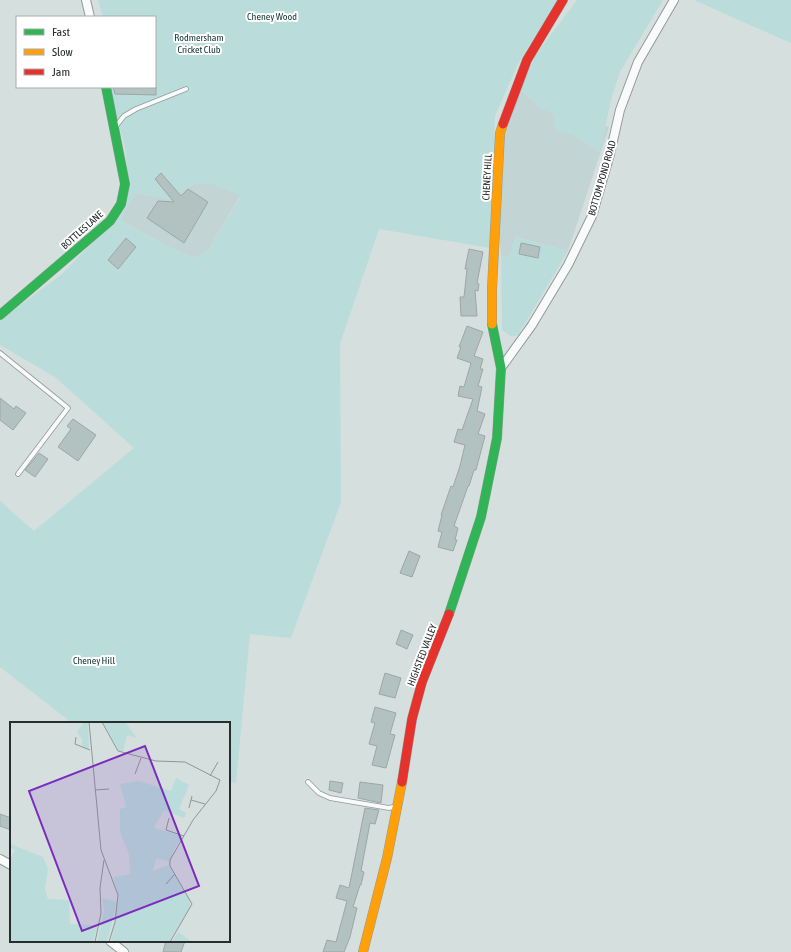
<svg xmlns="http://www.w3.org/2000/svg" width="791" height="952" font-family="'Asap Condensed',sans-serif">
	<rect width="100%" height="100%" fill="#d5dfde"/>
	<path fill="#c2d5d4" d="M 519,89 L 540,107 L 609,127 L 568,251 L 516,237 L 509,257 L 501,256 L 498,224 L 504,137 Z
		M 196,183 L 213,184 L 241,194 L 207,252 L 194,258 L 169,247 L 120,220 L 135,193 L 170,199 Z"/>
	<path fill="#badddb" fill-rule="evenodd" d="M 98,0 L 557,0 L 518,64 L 495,116 L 490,248 L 379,229 L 340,344 L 341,502 L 291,638 L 250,634 L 236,783 L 229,782 L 229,723 L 72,723 L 0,667 L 0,501 L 34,531 L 134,448 L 55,377 L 0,345 L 0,320 L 61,275 L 115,219 L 129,188 L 125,148 L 112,97 L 111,87 L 155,87 L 155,17 L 103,17 ZM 196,183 L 213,184 L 241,195 L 207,252 L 194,258 L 169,247 L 120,220 L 135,193 L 170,199 Z
		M 577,0 L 663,0 L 620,72 L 611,100 L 600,152 L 575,136 L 556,130 L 553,114 L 540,107 L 519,89 L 537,53 Z
		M 694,0 L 791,0 L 791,43 L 777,37 Z
		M 515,237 L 568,251 L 518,335 L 512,337 L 502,330 L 501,256 L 509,257 Z"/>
	<path fill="#b1c2c1" stroke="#9fa6a5" d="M 113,87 L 156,87 L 156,95 L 115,94 Z
		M 161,173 L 181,196 L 188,189 L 208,202 L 184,243 L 147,218 L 158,201 L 174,202 L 155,179 Z
		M 126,238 L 136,247 L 118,269 L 108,260 Z
		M 521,243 L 540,247 L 538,258 L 519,254 Z
		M 469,249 L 483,252 L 477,283 L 479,284 L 478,291 L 475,290 L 477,316 L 461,316 L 460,297 L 464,297 L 467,269 L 465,269 Z
		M 467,326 L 483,332 L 474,356 L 483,359 L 480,369 L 483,369 L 478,386 L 482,387 L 477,411 L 485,414 L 478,434 L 485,436 L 476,470 L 474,470 L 469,486 L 468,486 L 454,526 L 458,528 L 455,540 L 457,540 L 453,551 L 438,547 L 442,532 L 438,531 L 442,515 L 441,515 L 451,486 L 453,487 L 460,466 L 465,445 L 454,442 L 458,429 L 462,430 L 473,399 L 458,396 L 460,386 L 464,387 L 471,363 L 457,358 L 461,347 L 459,347 Z
		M 0,398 L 14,409 L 16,406 L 26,413 L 13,430 L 0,420 Z
		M 73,419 L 96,435 L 78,461 L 58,447 L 71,429 L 67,426 Z
		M 39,453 L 48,459 L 35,477 L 25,470 Z
		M 409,551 L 420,556 L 412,577 L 400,573 Z
		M 401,630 L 413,635 L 407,649 L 396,644 Z
		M 385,673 L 401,678 L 395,698 L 379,694 Z
		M 375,707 L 396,713 L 390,734 L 395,735 L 386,768 L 372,765 L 377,746 L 369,744 L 375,723 L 371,722 Z
		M 330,781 L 343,783 L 341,793 L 329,790 Z
		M 360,782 L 383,785 L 381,803 L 358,798 Z
		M 365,808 L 379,810 L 375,824 L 370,823 L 361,871 L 364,872 L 361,885 L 360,885 L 353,907 L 357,908 L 350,937 L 344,952 L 323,952 L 327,940 L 336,942 L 347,901 L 336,898 L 340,885 L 349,888 Z
		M 0,814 L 11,818 L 11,830 L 0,826 Z
		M 166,941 L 185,941 L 181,952 L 163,952 Z"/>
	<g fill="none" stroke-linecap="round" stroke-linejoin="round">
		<defs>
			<path id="lane" d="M 116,126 L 124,116 L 136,109 L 186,89
				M 0,353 L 68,408 L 18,474
				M 308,782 L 319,793 L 330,798 L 389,808 L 397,806"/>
			<path id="street" d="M 86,0 L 90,17
				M 501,368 L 532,325 L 568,265 L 592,216 L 610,154 L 620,110 L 638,62 L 674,0
				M 0,859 L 11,865
				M 110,941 L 124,952"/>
			<path id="fast" d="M 0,315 L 110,221 L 121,204 L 125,184 L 106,87
				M 449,614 L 481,517 L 497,438 L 501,368 L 492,324"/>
			<path id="slow" d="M 492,324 L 492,289 L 500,133 L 503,124
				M 363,952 L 387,858 L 402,782"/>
			<path id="jam" d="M 503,124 L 527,60 L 563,0
				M 402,782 L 412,719 L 422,682 L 449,614"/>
		</defs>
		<use href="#lane" stroke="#929a99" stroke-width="5.5"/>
		<use href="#street" stroke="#929a99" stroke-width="10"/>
		<use href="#fast" stroke="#929a99" stroke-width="10"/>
		<use href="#slow" stroke="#929a99" stroke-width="10"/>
		<use href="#jam" stroke="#929a99" stroke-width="10"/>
		<use href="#lane" stroke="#f9fafa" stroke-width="4"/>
		<use href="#street" stroke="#f9fafa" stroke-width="8"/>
		<use href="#fast" stroke="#30b455" stroke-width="9"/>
		<use href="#slow" stroke="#ff9f0a" stroke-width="9"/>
		<use href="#jam" stroke="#e5322d" stroke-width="9"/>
	</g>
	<g text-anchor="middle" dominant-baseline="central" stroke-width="4" stroke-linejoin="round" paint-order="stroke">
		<g font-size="10" fill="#123433" stroke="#fff">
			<text x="272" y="16">Cheney Wood</text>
			<text x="199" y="37">Rodmersham<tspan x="199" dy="12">Cricket Club</tspan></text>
			<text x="94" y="660">Cheney Hill</text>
		</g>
		<g font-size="10" fill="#262d2c" stroke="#fff">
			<text transform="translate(487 177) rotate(-87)">CHENEY HILL</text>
			<text transform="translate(602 178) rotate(-74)">BOTTOM POND ROAD</text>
			<text transform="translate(82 230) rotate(-42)">BOTTLES LANE</text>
			<text transform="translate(422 655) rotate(-69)">HIGHSTED VALLEY</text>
		</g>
	</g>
	<g transform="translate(10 722)">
		<rect width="220" height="220" fill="#d5dfde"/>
		<path d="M 74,0 L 78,0 L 79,27 L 72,25 L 72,17 L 67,10 ZM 93,0 L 115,0 L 127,16 L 117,13 L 113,30 L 109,29 ZM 166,56 L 179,63 L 169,87 L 176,91 L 174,96 L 154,88 L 144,106 L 173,114 L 164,127 L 159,144 L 180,177 L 180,185 L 159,220 L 101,220 L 109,175 L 103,155 L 120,152 L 119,133 L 110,110 L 110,87 L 116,85 L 110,62 L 129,59 L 161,69 ZM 146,137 L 159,139 L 158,143 L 143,149 ZM 0,122 L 33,135 L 38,147 L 35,167 L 38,177 L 59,178 L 60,202 L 88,203 L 83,220 L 0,220 L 0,137 L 5,128 L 0,125 ZM 92,176 L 107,180 L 97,220 L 87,220 L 94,189 ZM 168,210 L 182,220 L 162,220 Z" fill="#badddb" fill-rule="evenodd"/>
		<path fill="none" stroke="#8f9897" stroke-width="1" d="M 79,0 L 91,128 L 108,173 L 105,200 L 99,220M 92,0 L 108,29 L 146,39 L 175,40 L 210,58M 66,15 L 65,22 L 80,28M 125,52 L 131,36M 200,54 L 208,40M 85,68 L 99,67M 181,78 L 195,82M 179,86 L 182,74M 159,96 L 156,108 L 174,114M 156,162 L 165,152M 85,220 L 91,191 L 90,166 L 94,138M 160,220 L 182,182 L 160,144 L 160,138 L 183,98 L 206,69 L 210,58"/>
		<path fill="#7b2cbf" fill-opacity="0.15" stroke="#7b2cbf" stroke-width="2" d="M 135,24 L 189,164 L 72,209 L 19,69 Z"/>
		<rect width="220" height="220" fill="none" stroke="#262d2c" stroke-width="2"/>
	</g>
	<rect x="16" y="16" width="140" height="72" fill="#ffffff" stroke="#a8abab"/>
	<rect x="24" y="29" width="20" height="6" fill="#30b455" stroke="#a8abab"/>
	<text x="52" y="36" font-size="12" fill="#262d2c">Fast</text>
	<rect x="24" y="49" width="20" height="6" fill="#ff9f0a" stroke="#a8abab"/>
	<text x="52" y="56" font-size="12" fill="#262d2c">Slow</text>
	<rect x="24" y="69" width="20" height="6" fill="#e5322d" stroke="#a8abab"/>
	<text x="52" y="76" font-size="12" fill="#262d2c">Jam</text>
</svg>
